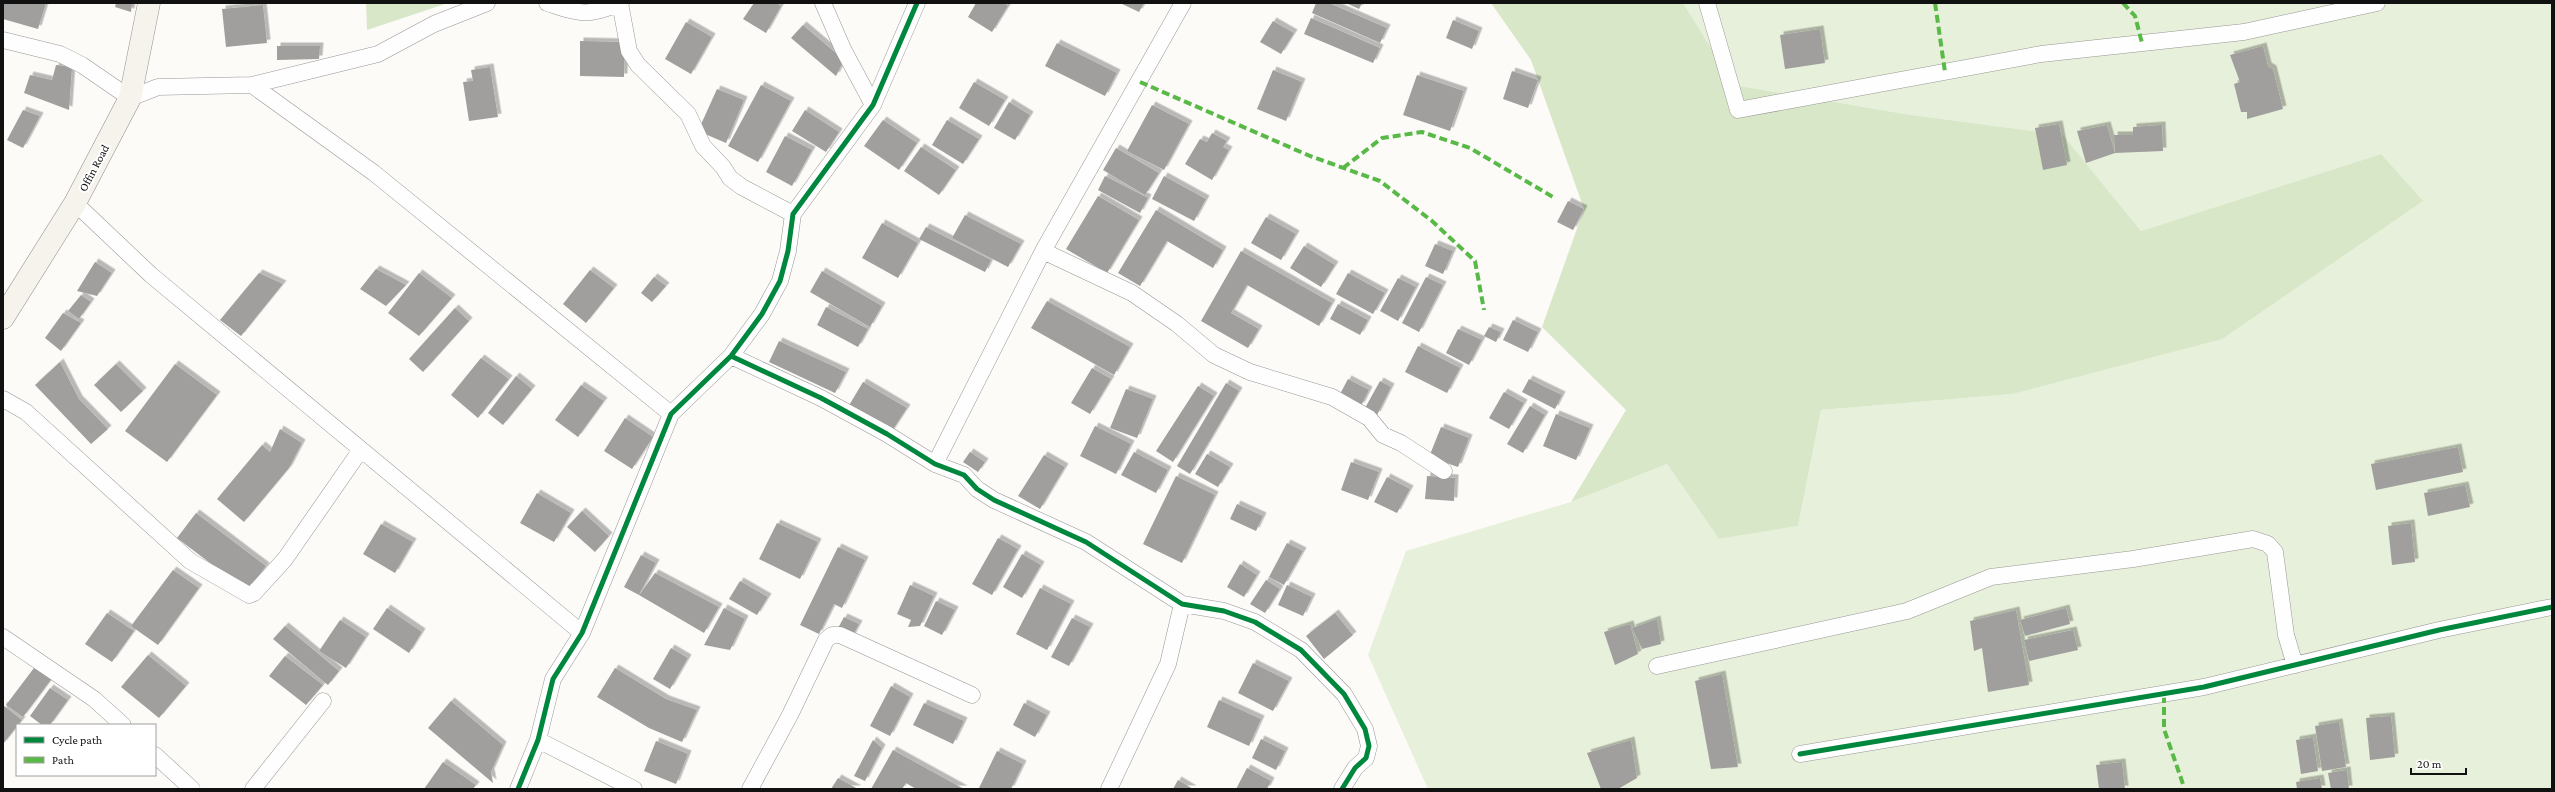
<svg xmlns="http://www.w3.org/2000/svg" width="2555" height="792" font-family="'Crimson Pro',serif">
	<defs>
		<filter id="shadow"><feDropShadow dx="3.5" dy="-3.5" stdDeviation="0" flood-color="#0004"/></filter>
	</defs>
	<rect width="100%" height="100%" fill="#fcfbf8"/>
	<path fill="#e7f0da" d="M 1683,3 L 2552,3 L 2552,789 L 1428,789 L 1368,655 L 1406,551 L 1571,502 L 1667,464 L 1719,539 L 1798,526 L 1821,410 L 2012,394 L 2381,154 L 2141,231 L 2063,135 L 1905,114 L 1734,85 Z"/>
	<path fill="#d8e7c8" d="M 366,3 L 448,3 L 367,30 Z
		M 1491,3 L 1683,3 L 1734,85 L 1905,114 L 2063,135 L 2141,231 L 2381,154 L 2423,201 L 2222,339 L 2012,394 L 1821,410 L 1798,526 L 1719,539 L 1667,464 L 1571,502 L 1626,410 L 1542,327 L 1584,209 L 1531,60 Z"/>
	<path fill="#a09f9d" filter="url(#shadow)" d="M 3,3 L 46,3 L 38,29 L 3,19 Z
		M 116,3 L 132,3 L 131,12 L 115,7 Z
		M 754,3 L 776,3 L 781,6 L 766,33 L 743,19 Z
		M 976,3 L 1004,3 L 1008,6 L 992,32 L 968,17 Z
		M 1120,3 L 1144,3 L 1139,12 Z
		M 1316,3 L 1329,3 L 1387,28 L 1380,43 L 1312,13 Z
		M 1346,3 L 1362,3 L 1359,9 Z
		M 263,5 L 267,43 L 226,47 L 222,9 Z
		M 1311,18 L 1380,48 L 1373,63 L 1304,34 Z
		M 1453,20 L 1479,31 L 1472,49 L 1446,38 Z
		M 1273,21 L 1294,33 L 1281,54 L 1260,42 Z
		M 686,22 L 712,37 L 691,74 L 665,59 Z
		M 803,25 L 844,60 L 836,76 L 791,38 Z
		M 1820,29 L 1825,63 L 1785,69 L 1780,35 Z
		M 580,41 L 625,42 L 624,77 L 580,76 Z
		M 1057,43 L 1117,73 L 1105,96 L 1045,66 Z
		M 277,46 L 320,46 L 319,59 L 277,60 Z
		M 2263,46 L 2268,66 L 2273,69 L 2283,109 L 2247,119 L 2247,112 L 2241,112 L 2234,84 L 2240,82 L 2230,55 Z
		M 56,65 L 72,67 L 69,110 L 24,93 L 30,75 L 52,80 Z
		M 490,67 L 498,117 L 469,121 L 463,82 L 473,81 L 471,70 Z
		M 1273,70 L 1302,82 L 1286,121 L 1257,109 Z
		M 1512,71 L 1538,80 L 1528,108 L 1503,99 Z
		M 1417,75 L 1464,91 L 1450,131 L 1403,115 Z
		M 974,82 L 1005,100 L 989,126 L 959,108 Z
		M 761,85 L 791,101 L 758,162 L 728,146 Z
		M 717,89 L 744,100 L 726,143 L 698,131 Z
		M 1009,102 L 1030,115 L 1015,140 L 994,128 Z
		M 1152,105 L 1189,124 L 1164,170 L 1127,151 Z
		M 23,110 L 40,116 L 23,148 L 7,140 Z
		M 805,110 L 839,132 L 826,152 L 792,131 Z
		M 883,120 L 917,143 L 899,170 L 864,146 Z
		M 947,120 L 979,139 L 963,164 L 932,145 Z
		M 2059,124 L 2067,165 L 2043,170 L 2035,128 Z
		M 2107,125 L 2115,153 L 2114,135 L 2133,135 L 2133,127 L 2162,125 L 2163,151 L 2115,153 L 2086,163 L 2077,131 Z
		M 1212,133 L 1227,141 L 1223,147 L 1229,150 L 1212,180 L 1185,164 L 1200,139 L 1207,142 Z
		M 785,136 L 812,150 L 792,186 L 766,172 Z
		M 921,147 L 956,170 L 939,195 L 904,171 Z
		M 1116,148 L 1159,173 L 1145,195 L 1103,170 Z
		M 1105,176 L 1148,198 L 1140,213 L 1098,190 Z
		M 1164,176 L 1206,199 L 1194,221 L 1152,199 Z
		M 1098,196 L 1139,220 L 1107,273 L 1066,249 Z
		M 1568,201 L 1584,209 L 1573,230 L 1557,222 Z
		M 1156,210 L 1223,250 L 1213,268 L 1167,241 L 1140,286 L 1118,273 Z
		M 965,215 L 1021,244 L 1008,267 L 952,238 Z
		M 1266,217 L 1296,234 L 1281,260 L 1251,243 Z
		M 882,223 L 918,243 L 898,278 L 862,258 Z
		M 926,227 L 991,260 L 985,272 L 919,239 Z
		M 1435,244 L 1453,251 L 1443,274 L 1425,266 Z
		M 1304,246 L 1335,265 L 1321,287 L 1290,268 Z
		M 1241,251 L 1332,303 L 1319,326 L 1247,285 L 1231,313 L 1259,329 L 1248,348 L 1201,321 Z
		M 95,262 L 112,273 L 97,296 L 77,291 Z
		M 376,269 L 406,285 L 386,306 L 360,289 Z
		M 590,270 L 614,288 L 586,323 L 563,304 Z
		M 822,271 L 882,306 L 870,327 L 810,292 Z
		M 259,273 L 283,284 L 241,336 L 220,320 Z
		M 419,273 L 452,298 L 419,336 L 388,313 Z
		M 1348,273 L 1385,293 L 1373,314 L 1336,294 Z
		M 654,277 L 666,286 L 652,302 L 641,293 Z
		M 1426,277 L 1443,285 L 1419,332 L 1402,323 Z
		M 1398,278 L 1416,287 L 1398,321 L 1380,311 Z
		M 81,295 L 91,302 L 79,319 L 68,311 Z
		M 1047,301 L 1130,347 L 1114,375 L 1031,328 Z
		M 1338,304 L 1368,320 L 1360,335 L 1330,319 Z
		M 826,307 L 868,329 L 858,347 L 817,325 Z
		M 455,308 L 469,321 L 423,372 L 409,359 Z
		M 63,313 L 81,323 L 61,351 L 45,338 Z
		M 1513,320 L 1538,332 L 1528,352 L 1503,340 Z
		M 1489,327 L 1501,332 L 1496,342 L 1484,336 Z
		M 1458,329 L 1482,340 L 1469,365 L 1446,353 Z
		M 779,341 L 846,372 L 835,393 L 769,362 Z
		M 1418,346 L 1460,368 L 1447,393 L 1405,372 Z
		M 481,358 L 509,379 L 478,418 L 451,395 Z
		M 60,362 L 79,399 L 108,429 L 91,444 L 35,385 Z
		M 116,364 L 143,391 L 121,412 L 94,385 Z
		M 175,364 L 217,395 L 167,462 L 125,431 Z
		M 1092,368 L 1111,379 L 1090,414 L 1071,403 Z
		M 516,376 L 532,389 L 503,425 L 488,413 Z
		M 1348,379 L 1369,390 L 1361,406 L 1340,394 Z
		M 1529,379 L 1562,395 L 1555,409 L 1522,392 Z
		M 1380,381 L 1391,387 L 1377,415 L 1365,408 Z
		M 863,382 L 907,408 L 890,434 L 848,407 Z
		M 1226,383 L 1239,391 L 1190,474 L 1177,466 Z
		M 581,385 L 604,401 L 578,437 L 555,420 Z
		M 1198,386 L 1214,396 L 1173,462 L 1156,451 Z
		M 1126,389 L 1153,399 L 1137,438 L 1110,428 Z
		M 1504,392 L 1524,403 L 1509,429 L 1489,418 Z
		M 1530,406 L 1545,415 L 1523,453 L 1507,444 Z
		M 1556,414 L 1590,428 L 1576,460 L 1543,446 Z
		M 625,418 L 653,437 L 632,469 L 604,451 Z
		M 1095,426 L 1131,444 L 1116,474 L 1080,456 Z
		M 1441,427 L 1469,438 L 1458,467 L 1429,457 Z
		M 280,429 L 302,443 L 289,468 L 244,522 L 217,499 L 262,445 L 270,452 Z
		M 2458,447 L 2463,472 L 2376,490 L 2371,464 Z
		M 970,452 L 985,462 L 978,472 L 963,462 Z
		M 1134,452 L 1168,470 L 1156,493 L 1121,475 Z
		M 1207,454 L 1230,467 L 1218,487 L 1195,474 Z
		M 1044,455 L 1065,467 L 1040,509 L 1018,496 Z
		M 1351,462 L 1379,472 L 1368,500 L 1341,490 Z
		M 1176,476 L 1215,495 L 1182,563 L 1143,544 Z
		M 1427,476 L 1455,478 L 1454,501 L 1425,499 Z
		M 1387,477 L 1410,489 L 1397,513 L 1374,502 Z
		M 2465,485 L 2470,507 L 2428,516 L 2424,493 Z
		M 537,493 L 571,513 L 554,542 L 520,523 Z
		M 1237,504 L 1263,516 L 1256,531 L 1230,519 Z
		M 582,511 L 609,536 L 595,552 L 567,527 Z
		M 196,513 L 266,566 L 247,591 L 177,538 Z
		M 777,523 L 818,542 L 800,579 L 759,559 Z
		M 2411,523 L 2415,562 L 2392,565 L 2388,526 Z
		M 381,524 L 413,542 L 395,573 L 363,554 Z
		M 998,538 L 1018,549 L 992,595 L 972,584 Z
		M 1287,543 L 1303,551 L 1284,585 L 1269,577 Z
		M 838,547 L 865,560 L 842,608 L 834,604 L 819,634 L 800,625 Z
		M 1022,554 L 1041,565 L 1022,598 L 1003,587 Z
		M 641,555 L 656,563 L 639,595 L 624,587 Z
		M 1240,564 L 1257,575 L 1244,597 L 1227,587 Z
		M 173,570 L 199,588 L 158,645 L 131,626 Z
		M 655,573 L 719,607 L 704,633 L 639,595 Z
		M 1266,580 L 1280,589 L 1265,613 L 1250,604 Z
		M 740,581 L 768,597 L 757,615 L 729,599 Z
		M 910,585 L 934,596 L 920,626 L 908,627 L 911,620 L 897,614 Z
		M 1287,585 L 1312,597 L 1303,616 L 1278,605 Z
		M 1040,588 L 1071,604 L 1047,650 L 1016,634 Z
		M 936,601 L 955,610 L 942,635 L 924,626 Z
		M 387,608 L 422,632 L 409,653 L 373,629 Z
		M 724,608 L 745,619 L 730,650 L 704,645 Z
		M 2066,608 L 2070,624 L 2025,636 L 2020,620 Z
		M 2016,610 L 2029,685 L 1988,692 L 1982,648 L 1974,651 L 1970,621 Z
		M 107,613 L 134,631 L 112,662 L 85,644 Z
		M 1335,613 L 1353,635 L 1324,659 L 1306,636 Z
		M 844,617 L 859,624 L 852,637 L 837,630 Z
		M 1072,618 L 1090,627 L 1069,666 L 1051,657 Z
		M 1657,619 L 1661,644 L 1642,649 L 1632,628 Z
		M 340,620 L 366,637 L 346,668 L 319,651 Z
		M 1630,624 L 1638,654 L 1615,665 L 1604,632 Z
		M 285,626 L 339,671 L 328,685 L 273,639 Z
		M 2073,630 L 2078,650 L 2029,661 L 2024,640 Z
		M 671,648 L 688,658 L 670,689 L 653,679 Z
		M 148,655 L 186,686 L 159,718 L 121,687 Z
		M 285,656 L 323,685 L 306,705 L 269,676 Z
		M 1253,663 L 1289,681 L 1273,711 L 1238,693 Z
		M 37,664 L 53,677 L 23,717 L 6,705 Z
		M 615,668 L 666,699 L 697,710 L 682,742 L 649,728 L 597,697 Z
		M 1722,674 L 1738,767 L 1711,769 L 1695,681 Z
		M 891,686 L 910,697 L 890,736 L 870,726 Z
		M 50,688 L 68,700 L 50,725 L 42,725 L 30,716 Z
		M 1219,700 L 1261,719 L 1249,746 L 1207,727 Z
		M 451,701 L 503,745 L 491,772 L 493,783 L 428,728 Z
		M 924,703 L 964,721 L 953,744 L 913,725 Z
		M 1024,703 L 1047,715 L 1035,737 L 1013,725 Z
		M 3,705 L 22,720 L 3,744 Z
		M 2391,716 L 2395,757 L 2370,760 L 2366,718 Z
		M 2339,722 L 2346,767 L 2322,771 L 2315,726 Z
		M 2313,737 L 2318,771 L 2301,774 L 2296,740 Z
		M 1261,739 L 1285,751 L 1276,770 L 1252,758 Z
		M 873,740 L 882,748 L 865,781 L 854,776 Z
		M 1631,740 L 1637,778 L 1618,789 L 1601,789 L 1587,753 Z
		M 656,741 L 688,754 L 676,784 L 644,771 Z
		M 893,750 L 964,789 L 916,789 L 906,783 L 902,789 L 871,789 Z
		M 997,751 L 1023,764 L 1011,789 L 982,789 L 979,788 Z
		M 443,762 L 476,785 L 473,789 L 424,789 Z
		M 2122,762 L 2125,789 L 2099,789 L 2096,765 Z
		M 1247,768 L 1271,781 L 1267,789 L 1236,789 Z
		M 2347,770 L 2349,789 L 2331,789 L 2328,773 Z
		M 838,778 L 858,789 L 831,789 Z
		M 2320,778 L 2322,789 L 2297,789 L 2296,782 Z
		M 1178,780 L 1193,789 L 1173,789 Z"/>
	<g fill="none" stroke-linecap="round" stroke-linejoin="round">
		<defs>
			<path id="street" d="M 547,3 C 582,14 585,17 621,3
				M 620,3 L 629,51 L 638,65 L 688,114 L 703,146 L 723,167 L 730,178 L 742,187 L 793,214
				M 823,3 L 843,49 L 873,105
				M 1707,3 L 1738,110 L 2041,54 L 2244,32 L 2377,3
				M 3,40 L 60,54 L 82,65 L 130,98 L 158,87 L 252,85 L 378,54 L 434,24 L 487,3
				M 252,85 L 374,173 L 671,414
				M 75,203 L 151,275 L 582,633
				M 1043,251 L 1132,293 L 1177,324 L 1214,355 L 1250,372 L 1332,397 L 1369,418 L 1383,435 L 1401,443 L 1444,471
				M 731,356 L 821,398 L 887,434 L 935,464 L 964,475 L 977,489 L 994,500 L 1086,542 L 1182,604 L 1224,611 L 1255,622 L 1301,650 L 1344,694 L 1365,729 L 1369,746 L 1366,758 L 1355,768 L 1342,789
				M 3,399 L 26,412 L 190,561 L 249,595 L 254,593 L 285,559 L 360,451
				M 935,464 L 1043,251 L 1183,3
				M 3,637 L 94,699 L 123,725
				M 1657,666 L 1907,611 L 1991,577 L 2133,559 L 2253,539 L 2268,544 L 2275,552 L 2286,635 L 2295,665
				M 538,740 L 634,789
				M 1800,754 L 2204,687 L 2439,630 L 2552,607
				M 155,755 L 192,789
				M 253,789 L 323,701
				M 518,789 L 538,740 L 553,679 L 582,633 L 671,414 L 731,356 L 762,314 L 780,281 L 788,251 L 793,214 L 873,105 L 917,3
				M 750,789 L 790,715 L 826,640 L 832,635 L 840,635 L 972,695
				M 1109,789 L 1168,664 L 1182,604"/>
			<path id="secondary" d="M 3,318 L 75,203 L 130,98 L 149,3"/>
		</defs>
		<use href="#street" stroke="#979695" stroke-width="17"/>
		<use href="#secondary" stroke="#8d8d8c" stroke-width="23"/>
		<use href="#street" stroke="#fffefe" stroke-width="16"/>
		<use href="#secondary" stroke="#f5f3ec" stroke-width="22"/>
		<path stroke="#58b947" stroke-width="4" stroke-dasharray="8 4" stroke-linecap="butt" d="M 1935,3 L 1945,72
			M 2123,3 L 2135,16 L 2142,43
			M 1140,82 L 1310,156 L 1380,181 L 1432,221 L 1475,261 L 1484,310
			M 1343,168 L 1382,138 L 1422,132 L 1470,148 L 1553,197
			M 2164,695 L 2164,729 L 2184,787"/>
		<defs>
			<path id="cycleway" d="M 731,356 L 821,398 L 887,434 L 935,464 L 964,475 L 977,489 L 994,500 L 1086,542 L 1182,604 L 1224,611 L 1255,622 L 1301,650 L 1344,694 L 1365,729 L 1369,746 L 1366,758 L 1355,768 L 1342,789
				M 1800,754 L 2204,687 L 2439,630 L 2552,607
				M 518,789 L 538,740 L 553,679 L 582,633 L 671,414 L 731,356 L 762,314 L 780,281 L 788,251 L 793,214 L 873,105 L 917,3"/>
		</defs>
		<use href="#cycleway" stroke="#fff" stroke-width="8"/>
		<use href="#cycleway" stroke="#00873e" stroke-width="5"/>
	</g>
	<g text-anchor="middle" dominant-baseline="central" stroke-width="4" stroke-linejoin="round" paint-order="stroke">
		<g font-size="12" fill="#111" stroke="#fff">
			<text transform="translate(94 168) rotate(-62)">Offin Road</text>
		</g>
	</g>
	<rect width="2555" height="792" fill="none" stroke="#111111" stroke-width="8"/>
	<rect x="16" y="724" width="140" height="52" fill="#ffffff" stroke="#a0a0a0"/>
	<rect x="24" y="737" width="20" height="6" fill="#00873e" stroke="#a0a0a0"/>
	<text x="52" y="744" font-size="12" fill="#111111">Cycle path</text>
	<rect x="24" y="757" width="20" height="6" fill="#58b947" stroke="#a0a0a0"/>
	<text x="52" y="764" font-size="12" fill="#111111">Path</text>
	<path d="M2411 768v6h55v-6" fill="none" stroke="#111111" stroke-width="2"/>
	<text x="2417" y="768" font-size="12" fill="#111111" stroke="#ffffff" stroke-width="3" paint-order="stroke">20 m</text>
</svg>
